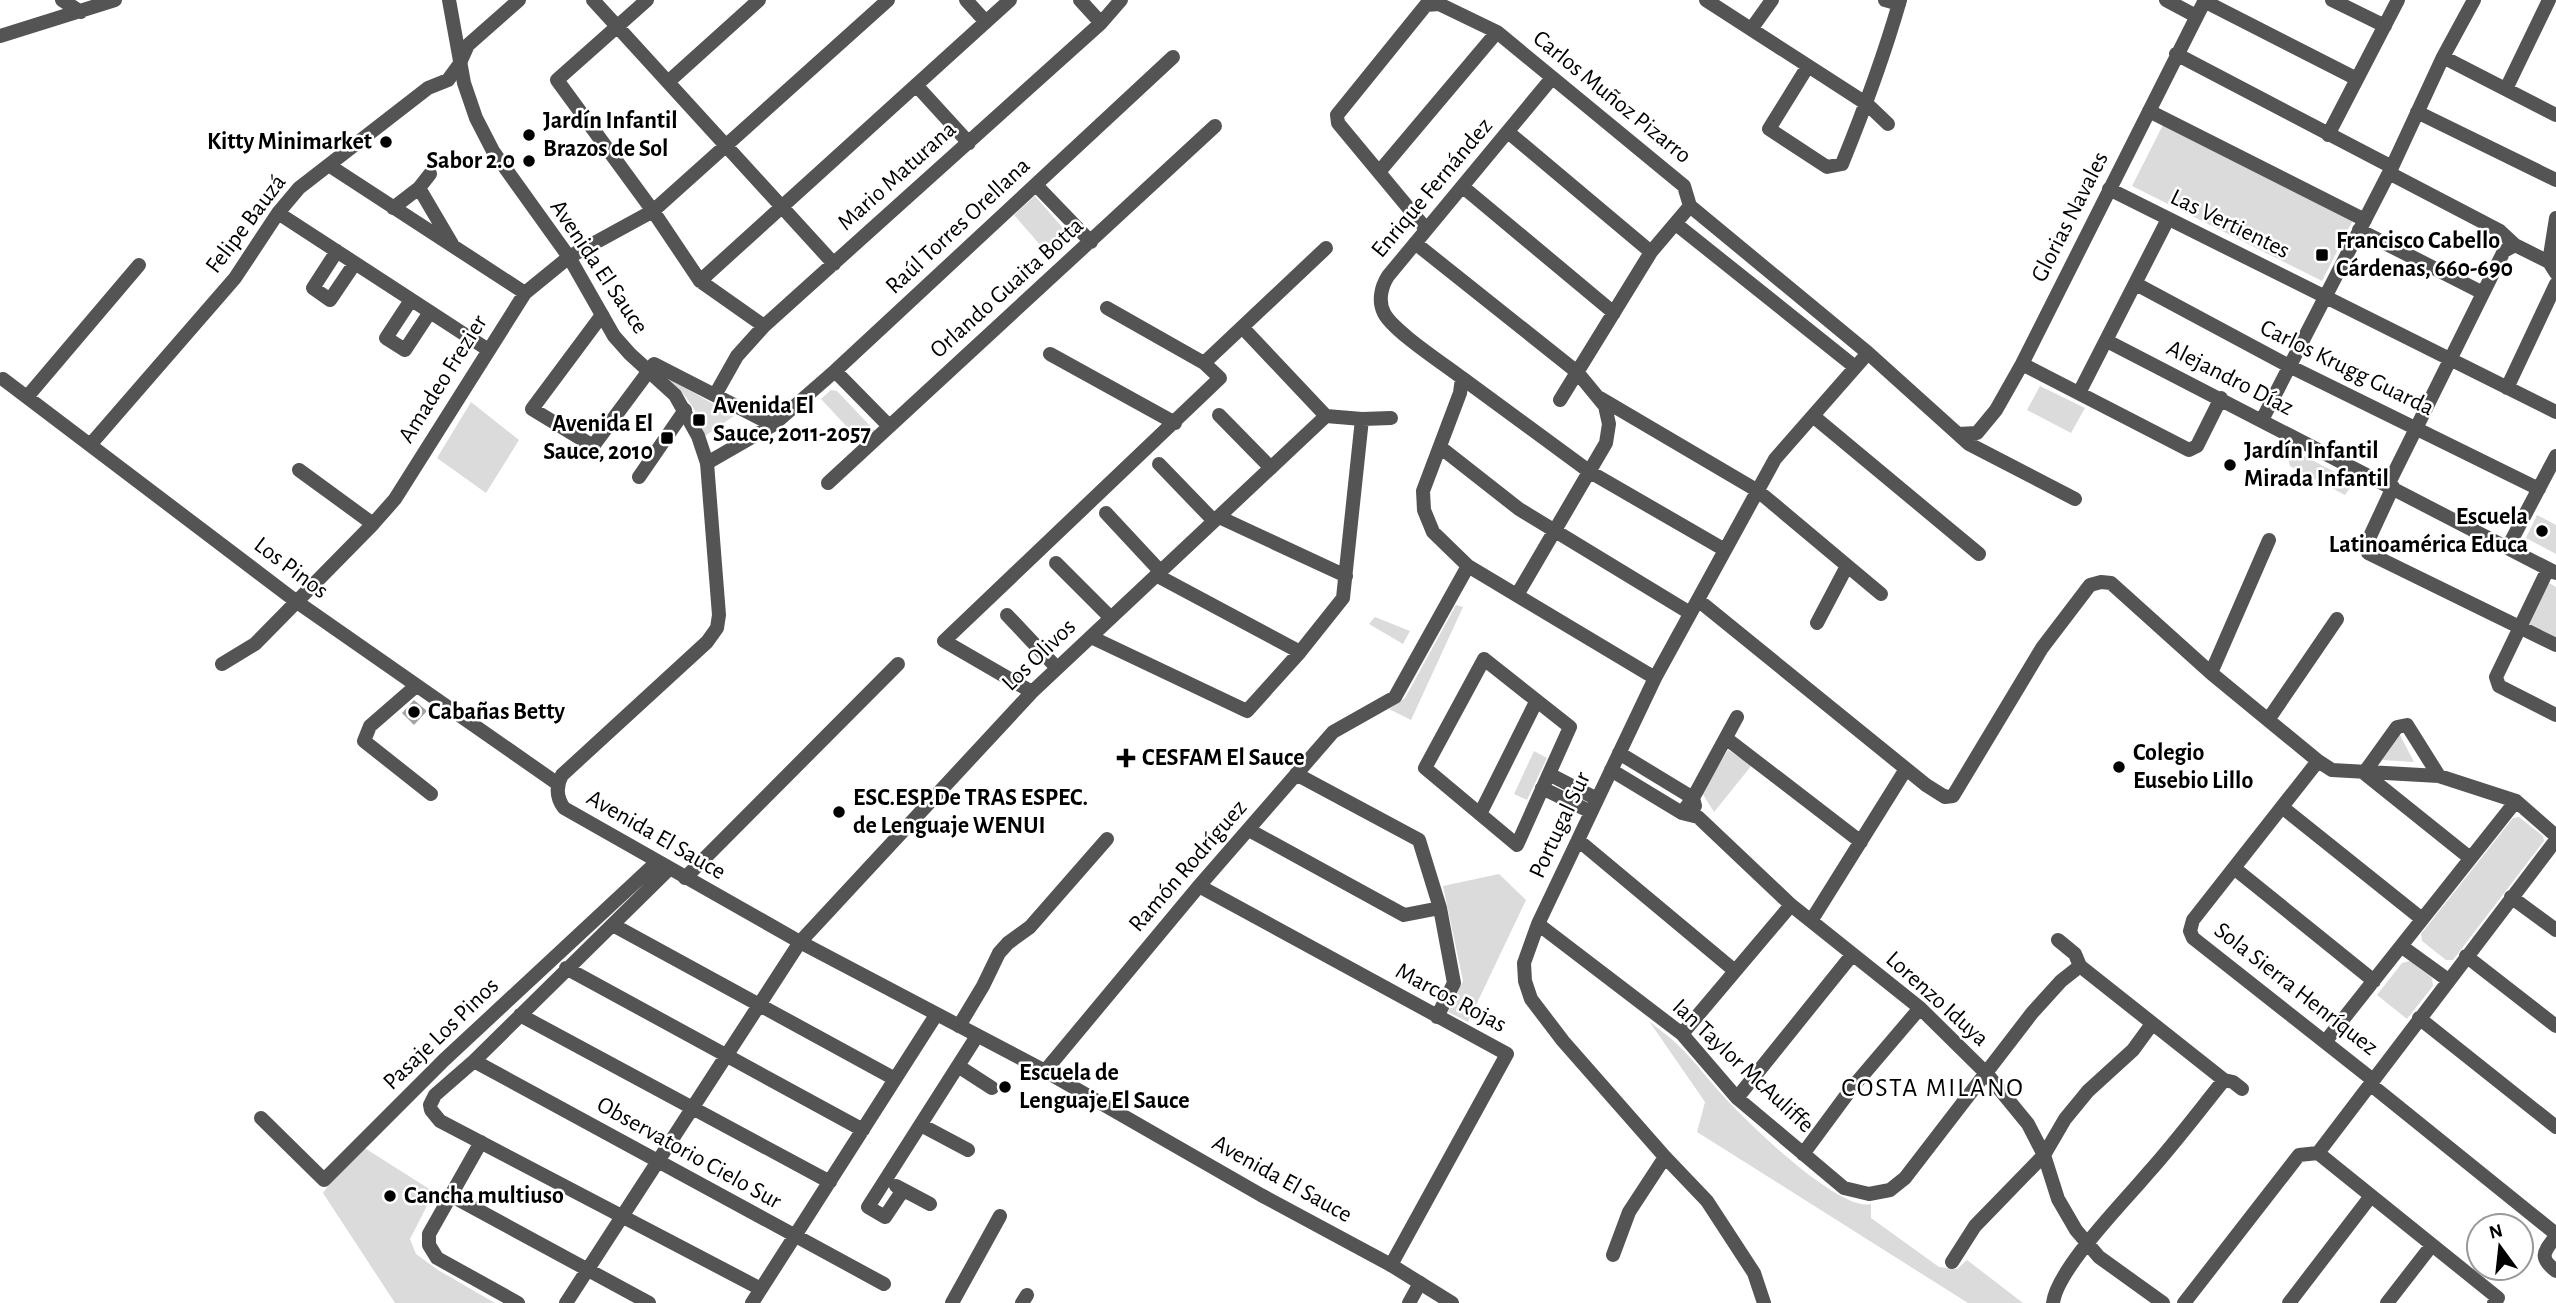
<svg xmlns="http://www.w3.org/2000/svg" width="2556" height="1303" font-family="'Alegreya Sans',sans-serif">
	<rect width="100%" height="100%" fill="#fff"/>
	<path fill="#dbdbdb" d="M 2164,123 L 2354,218 L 2322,281 L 2132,186 Z
		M 1035,196 L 1069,235 L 1048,254 L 1014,215 Z
		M 663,375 L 734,416 L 705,436 C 696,406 687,396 663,375 Z
		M 2040,386 L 2085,408 L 2071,433 L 2027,410 Z
		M 831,390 L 837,391 L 875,431 L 863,444 L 821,399 Z
		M 471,402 L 519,440 L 486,493 L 437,458 Z
		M 2285,446 L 2354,482 L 2345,495 L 2290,466 Z
		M 2537,515 L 2556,525 L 2556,554 L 2526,538 Z
		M 2549,583 L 2556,587 L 2556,640 L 2526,624 Z
		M 1456,605 L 1463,607 L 1411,720 L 1389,709 L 1405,698 Z
		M 1375,617 L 1410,631 L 1403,644 L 1369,624 Z
		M 2400,735 L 2414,762 L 2382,760 Z
		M 1728,750 L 1752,765 L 1714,812 L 1702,793 Z
		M 1534,751 L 1547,758 L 1527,800 L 1514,794 Z
		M 2519,817 L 2543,836 L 2544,841 L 2453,960 L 2446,960 L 2422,941 L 2421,934 L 2513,818 Z
		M 1499,874 L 1526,900 L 1468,1022 L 1448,1012 L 1463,981 L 1443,886 Z
		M 2410,961 L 2432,978 L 2433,986 L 2407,1019 L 2377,995 L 2402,963 Z
		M 1649,1021 C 1658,1029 1669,1036 1678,1045 C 1695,1061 1709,1081 1725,1098 C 1747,1122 1839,1212 1871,1204 L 1871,1218 L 1939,1267 L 1957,1269 L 1967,1260 L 2023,1303 L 1968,1303 L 1697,1132 L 1705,1102 Z
		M 363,1147 L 434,1192 L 410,1239 L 416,1254 L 438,1270 L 495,1303 L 395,1303 L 323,1193 L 341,1168 Z"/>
	<path fill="#a2a2a2" d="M 414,700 L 427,711 L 414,725 L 402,713 Z"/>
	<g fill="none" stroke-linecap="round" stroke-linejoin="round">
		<path stroke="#545454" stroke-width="14" d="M 62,0 L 81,12
			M 593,0 L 834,264
			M 647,0 L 557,80 L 653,211 L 700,281 L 764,326
			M 966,0 L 986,22
			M 1080,0 L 1101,23
			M 1706,0 L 1867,104 L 1888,124
			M 1885,0 L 1899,4
			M 2166,0 L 2196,16
			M 2332,0 L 2385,26
			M 2204,1 L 2357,79
			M 1752,28 L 1772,0
			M 0,36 L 115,0
			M 2176,54 L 2392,167
			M 2443,57 L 2556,115
			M 1808,66 L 1769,129 L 1827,167 L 1842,164 C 1864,110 1884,56 1900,0
			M 1552,78 L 1388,276 C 1381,287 1378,301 1384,313 C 1393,331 1444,364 1462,378 L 1460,393 L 1423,491 L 1424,510 L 1433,532 L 1468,566 L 1655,678
			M 668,82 L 759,0
			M 916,85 L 969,143
			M 2506,89 L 2549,0
			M 2149,111 L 2365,220
			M 2417,112 L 2556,180
			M 1508,132 L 1651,252
			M 2328,135 L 2398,0
			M 330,166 L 525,293
			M 1379,172 L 1497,32
			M 2389,173 L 2500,231 L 2515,245 L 2549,262 L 2556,273
			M 1036,185 L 1091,242
			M 1463,187 L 1614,313
			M 419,188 L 452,244
			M 2109,189 L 2556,412
			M 393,208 L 419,188 L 430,174
			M 278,213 L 487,349
			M 1676,224 L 1855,367
			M 1426,229 L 1338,123 L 1337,115 L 1426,5 L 1439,4 L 1497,32 L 1684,186 L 1690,206 L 1868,353 L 1969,444 L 2075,499
			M 2359,230 L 2483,293
			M 1415,243 L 1577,372 L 1605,406 L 1609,424 L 1606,443 L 1517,595
			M 337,251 L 313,288 L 330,300 L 355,263
			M 2549,262 L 2556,218
			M 700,281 L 1010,0
			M 2136,284 L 2289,366 L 2539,489
			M 411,300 L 386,338 L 405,350 L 430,312
			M 602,315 L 532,409 L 593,446 L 654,364 L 773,425
			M 1242,327 L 1326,416
			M 2107,341 L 2556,573
			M 1050,354 L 1175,423
			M 1204,363 L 1326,248
			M 2022,364 L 2189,450 L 2197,446 L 2221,398
			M 835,371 L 889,426
			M 1462,378 L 1590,472 L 1725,550
			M 3,379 L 297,602 L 558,784
			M 2507,388 L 2556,284
			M 2079,393 L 2168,219
			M 715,395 L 737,356 L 764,326 L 1101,23 L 1121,0
			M 27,397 L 139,265
			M 1600,398 L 1758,491 L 1881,594
			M 1560,400 L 1651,252 L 1690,206
			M 1219,415 L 1271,468
			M 1813,416 L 1979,554
			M 1362,419 L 1391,418
			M 2262,420 L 2392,167 L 2443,57 L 2474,0
			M 1958,434 L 1977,433 L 1996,410 L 2022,364 L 2205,0
			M 90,445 L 235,278 L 278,213 L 299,188 L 428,88 L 448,80 L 459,65 L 468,45 L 519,0
			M 1440,447 L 1519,509 L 1690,613
			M 707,463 L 773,425 L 835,371 L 1173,57
			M 1159,464 L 1214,521
			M 299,470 L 373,524
			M 639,477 L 685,410
			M 828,483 L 1215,126
			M 2388,485 L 2504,251 L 2515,245
			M 2393,487 L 2366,545 L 2368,553 L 2556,645
			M 1106,513 L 1160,571
			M 1219,517 L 1346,576
			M 2508,547 L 2556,456
			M 1056,563 L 1111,618
			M 2548,569 L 2496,677 L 2499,686 L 2556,715
			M 1156,575 L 1300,652
			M 1698,600 L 1926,785 L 1945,797 L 1953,796 L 2042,648 L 2090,585 L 2101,582 L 2111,583 L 2211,673 L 2318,761
			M 1007,615 L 1057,668
			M 1817,623 L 1847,566
			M 1091,637 L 1247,711 L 1300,652 L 1343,598 L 1362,419 L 1326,416
			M 1484,659 L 1570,727 L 1517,845 L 1425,768 Z
			M 222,664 L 255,644 L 373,524 L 395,499 L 525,293 L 569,257 L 653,211 L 888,0
			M 2211,673 L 2269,540
			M 416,686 L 370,726 L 364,741 L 431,794
			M 1032,692 L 944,641 L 1220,378 L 1204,363 L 1107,308
			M 2268,720 L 2337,619
			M 1727,739 L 1861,842
			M 1619,753 L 1693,798 L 1695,806
			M 1611,770 L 1682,813 L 1698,817 L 1791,905 L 1920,1008 L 1987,1074 L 2028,1124 L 2044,1155 L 2058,1199 L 2076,1230 L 2099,1257 L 2163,1303
			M 1296,774 L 1419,840 L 1440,908 L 1454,983 L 1437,1017
			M 1549,774 L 1597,799
			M 2439,776 L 2407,725 L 2397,727 L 2364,773 L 2470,858
			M 1542,788 L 1591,812
			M 2282,807 L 2422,919
			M 1682,813 L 1693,798 L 1737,717
			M 1480,814 L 1536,702
			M 1249,830 L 1404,915 L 1440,908
			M 1578,840 L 1735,971
			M 2234,868 L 2374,981
			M 669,869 L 474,1061 L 435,1095 L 430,1105 L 431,1110 L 440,1121 L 761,1289
			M 685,878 L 898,664
			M 1199,886 L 1507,1054 L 1391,1265
			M 2511,897 L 2556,930
			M 1811,921 L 1906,769
			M 1538,924 L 1682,1034 L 1737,1098 L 1844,1188 L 1869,1194 L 1890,1190 L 1905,1178 L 2032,1013 L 2061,981 L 2080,966
			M 613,925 L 895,1079
			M 2058,940 L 2075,954 L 2080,966 L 2224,1080 L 2233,1082 L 2242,1089
			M 2401,946 L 2448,980
			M 2466,956 L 2556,1026
			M 566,968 L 863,1130
			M 520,1015 L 830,1182
			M 2419,1018 L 2556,1127
			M 959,1026 L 983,986 L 999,953 L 1008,943 L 1030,927 L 1107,839
			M 1682,1034 L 1791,905
			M 2325,1042 L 2516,801
			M 474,1061 L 884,1284
			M 958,1066 L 992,1088
			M 1045,1071 L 1199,886 L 1333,732 L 1395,697 L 1468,566
			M 2373,1080 L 2193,938 L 2190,931 L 2193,920 L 2318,761 L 2332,770 L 2439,776 L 2516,801 L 2556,836
			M 2370,1084 L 2556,1234
			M 1737,1098 L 1852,955
			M 261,1118 L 324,1180 L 444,1060 L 657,862
			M 921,1125 L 968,1150
			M 481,1142 L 429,1234 L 429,1245 L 437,1258 L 518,1303
			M 2318,1153 L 2498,1298 L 2494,1303
			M 1803,1154 L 1851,1089 L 1920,1008
			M 896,1186 L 930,1204
			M 903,1190 L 885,1217 L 868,1207 L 977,1036
			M 452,1196 L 649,1303
			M 2556,1236 C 2544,1252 2538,1257 2556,1271
			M 1613,1255 L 1629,1212 L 1665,1157
			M 1952,1262 L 1975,1226 L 2044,1155 L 2065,1119 L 2088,1091 L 2133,1050 L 2152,1024
			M 566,1303 L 800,942 L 1032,692 L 1326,416
			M 752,1303 L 936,1015
			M 952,1303 L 1000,1216
			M 1022,1303 L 1027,1295
			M 1409,1303 L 1420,1283
			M 1764,1303 L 1754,1273 L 1707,1201 L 1665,1157 L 1563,1041 L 1531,999 L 1525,981 L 1524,963 L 1538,924 L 1655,678 L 1775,459 L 1868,353
			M 2053,1303 C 2057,1269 2124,1202 2148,1173 C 2175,1143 2199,1111 2224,1080
			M 2184,1303 L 2299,1155 L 2318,1153 L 2556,840
			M 2289,1303 L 2371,1196
			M 2387,1303 L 2432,1245"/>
		<path stroke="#545454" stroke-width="14" d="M 449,0 L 464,83 L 476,118 L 493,151 L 569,257 L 614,336 L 630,354 L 675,395 L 698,436 L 707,463 L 719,615 L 717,628 L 707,642 L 562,775 C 556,786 556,797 564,808 L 800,942 L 1045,1071 L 1261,1195 L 1391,1265 L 1452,1303"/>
	</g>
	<g fill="#000" stroke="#fff" stroke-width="2.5">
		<circle cx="529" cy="135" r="7"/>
		<circle cx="386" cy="142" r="7"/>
		<circle cx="529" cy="161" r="7"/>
		<rect x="2315" y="248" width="14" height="14" rx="3.5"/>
		<rect x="692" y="413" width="14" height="14" rx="3.5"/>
		<rect x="660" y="431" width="14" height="14" rx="3.5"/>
		<circle cx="2230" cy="465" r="7"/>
		<circle cx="2542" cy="531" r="7"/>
		<circle cx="414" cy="712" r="7"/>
		<path d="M1122.5 747.5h7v7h7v7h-7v7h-7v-7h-7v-7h7z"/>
		<circle cx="2119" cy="767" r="7"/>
		<circle cx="839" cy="812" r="7"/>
		<circle cx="1005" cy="1087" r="7"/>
		<circle cx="390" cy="1196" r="7"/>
	</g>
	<g text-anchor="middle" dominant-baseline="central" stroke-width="5" stroke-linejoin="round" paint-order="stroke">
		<g font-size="24" fill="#000" stroke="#fff">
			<text transform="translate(1612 97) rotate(39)">Carlos Muñoz Pizarro</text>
			<text transform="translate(897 176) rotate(-42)">Mario Maturana</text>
			<text transform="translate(1432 188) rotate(-50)">Enrique Fernández</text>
			<text transform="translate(2070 217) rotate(-63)">Glorias Navales</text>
			<text transform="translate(246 224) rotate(-53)">Felipe Bauzá</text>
			<text transform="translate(2230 224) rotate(26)">Las Vertientes</text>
			<text transform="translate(958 226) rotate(-43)">Raúl Torres Orellana</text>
			<text transform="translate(599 267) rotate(56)">Avenida El Sauce</text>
			<text transform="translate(1007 288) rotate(-42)">Orlando Guaita Botta</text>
			<text transform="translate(2347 368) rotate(26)">Carlos Krugg Guarda</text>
			<text transform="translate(2230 378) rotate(27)">Alejandro Díaz</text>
			<text transform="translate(443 379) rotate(-58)">Amadeo Frezier</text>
			<text transform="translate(291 568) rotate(37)">Los Pinos</text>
			<text transform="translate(1039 655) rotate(-44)">Los Olivos</text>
			<text transform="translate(1560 825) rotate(-65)">Portugal Sur</text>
			<text transform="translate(656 835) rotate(30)">Avenida El Sauce</text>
			<text transform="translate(1188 866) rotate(-49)">Ramón Rodríguez</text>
			<text transform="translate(2296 989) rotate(38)">Sola Sierra Henríquez</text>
			<text transform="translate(1451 998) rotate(28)">Marcos Rojas</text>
			<text transform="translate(1937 999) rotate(42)">Lorenzo Iduya</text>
			<text transform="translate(441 1034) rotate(-44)">Pasaje Los Pinos</text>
			<text transform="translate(1743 1066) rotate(43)">Ian Taylor McAuliffe</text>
			<text transform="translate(689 1153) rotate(29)">Observatorio Cielo Sur</text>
			<text transform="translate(1282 1179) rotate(29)">Avenida El Sauce</text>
		</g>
		<g font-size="24" font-weight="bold" fill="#000" stroke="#fff" text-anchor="start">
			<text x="543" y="121">Jardín Infantil<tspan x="543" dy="28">Brazos de Sol</tspan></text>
			<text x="372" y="142" text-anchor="end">Kitty Minimarket</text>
			<text x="515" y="161" text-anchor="end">Sabor 2.0</text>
			<text x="2336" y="241">Francisco Cabello<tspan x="2336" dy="28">Cárdenas, 660-690</tspan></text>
			<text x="713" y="406">Avenida El<tspan x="713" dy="28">Sauce, 2011-2057</tspan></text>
			<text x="653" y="424" text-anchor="end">Avenida El<tspan x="653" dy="28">Sauce, 2010</tspan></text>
			<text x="2244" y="451">Jardín Infantil<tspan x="2244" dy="28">Mirada Infantil</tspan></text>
			<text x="2528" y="517" text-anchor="end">Escuela<tspan x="2528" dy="28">Latinoamérica Educa</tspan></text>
			<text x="428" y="712">Cabañas Betty</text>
			<text x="2133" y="753">Colegio<tspan x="2133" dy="28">Eusebio Lillo</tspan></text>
			<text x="1142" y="758">CESFAM El Sauce</text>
			<text x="853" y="798">ESC.ESP.De TRAS ESPEC.<tspan x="853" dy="28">de Lenguaje WENUI</tspan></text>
			<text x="1019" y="1073">Escuela de<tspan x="1019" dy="28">Lenguaje El Sauce</tspan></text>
			<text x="404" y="1196">Cancha multiuso</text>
		</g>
		<g font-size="26" letter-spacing="2" fill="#000" stroke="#fff">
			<text x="1933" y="1088">COSTA MILANO</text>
		</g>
	</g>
	<g transform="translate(2500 1247) rotate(345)"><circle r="33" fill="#ffffff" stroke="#999999" stroke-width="2"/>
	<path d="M0-5L12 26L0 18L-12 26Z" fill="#000000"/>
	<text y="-10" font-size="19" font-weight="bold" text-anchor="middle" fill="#000000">N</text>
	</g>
</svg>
